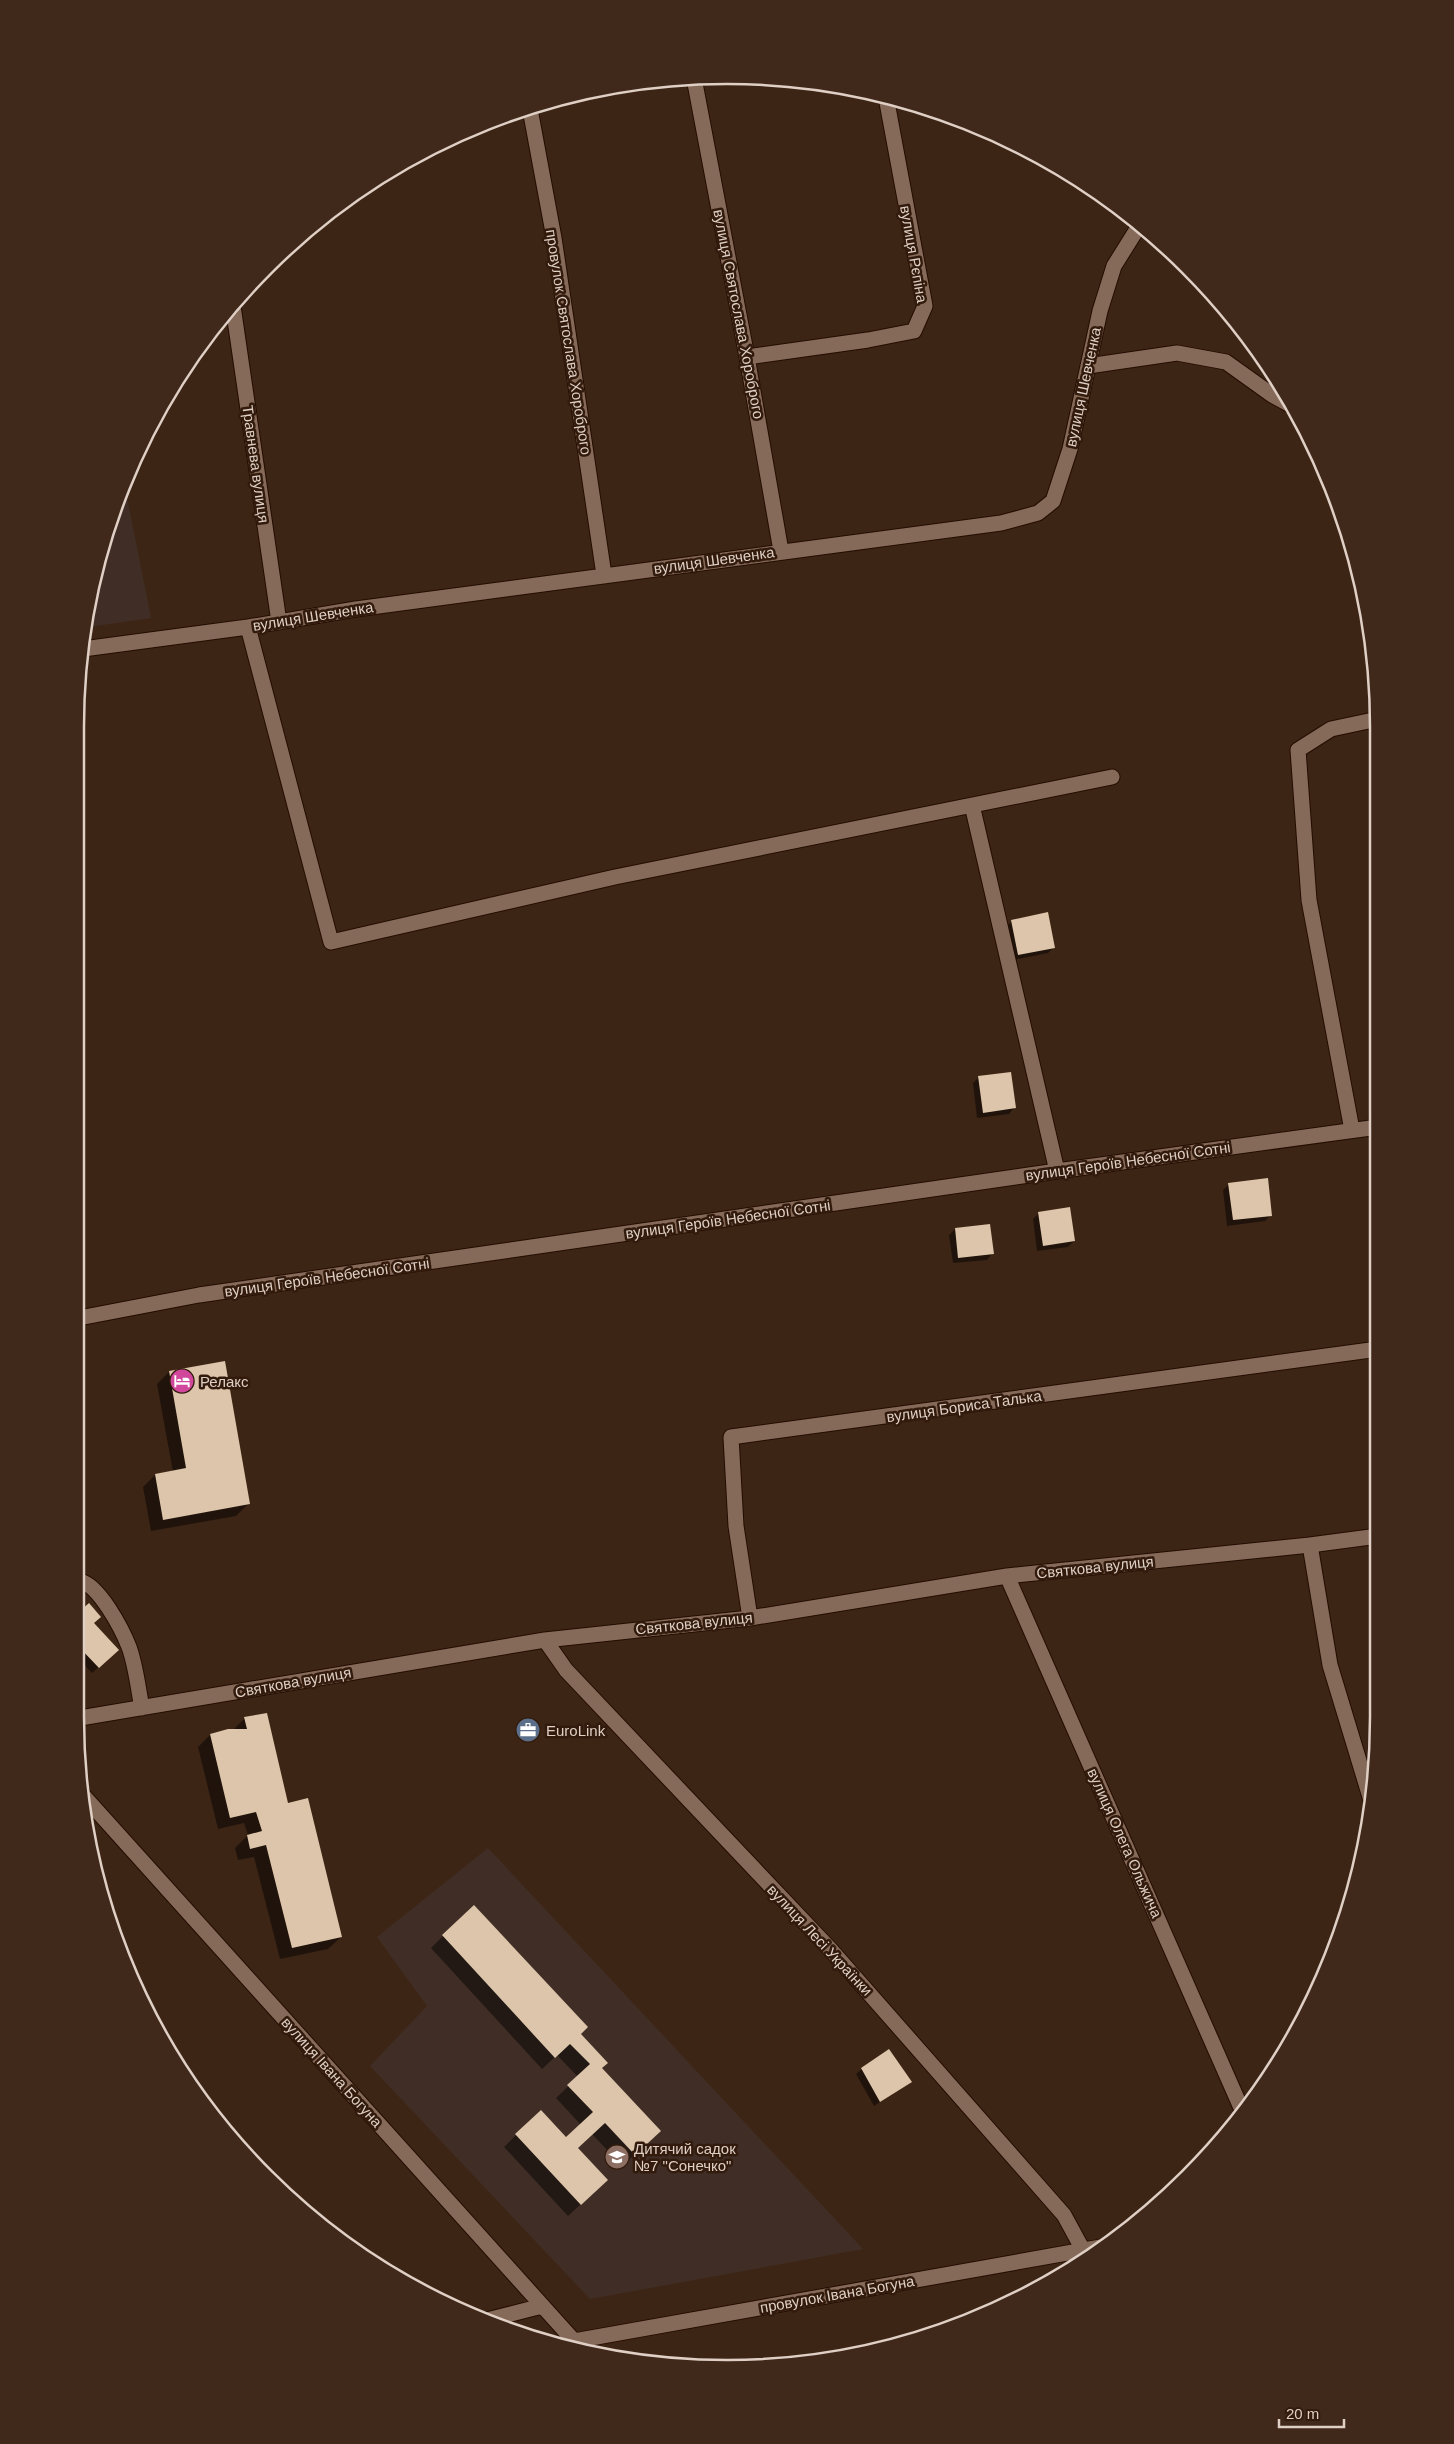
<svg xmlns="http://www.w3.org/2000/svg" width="1454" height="2444" font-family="Arial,sans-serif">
	<rect width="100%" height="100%" fill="#3d2515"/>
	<path fill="#402e26" d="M 125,487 L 151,618 L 88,627 L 110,517 Z
		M 488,1848 L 863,2249 L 590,2299 L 370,2066 L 427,2006 L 377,1937 Z"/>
	<path fill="#0007" d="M 1012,921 L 1054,947 L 1048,953 L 1013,960 L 1006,927 Z
		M 979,1077 L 1014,1108 L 1009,1114 L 977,1118 L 973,1083 Z
		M 1229,1184 L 1271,1215 L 1265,1221 L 1227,1226 L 1223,1190 Z
		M 1039,1213 L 1074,1241 L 1068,1247 L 1037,1251 L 1033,1219 Z
		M 955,1229 L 992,1254 L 987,1260 L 953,1263 L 949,1235 Z
		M 169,1372 L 248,1504 L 236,1516 L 151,1531 L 143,1487 L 155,1475 L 173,1472 L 157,1384 Z
		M 89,1605 L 93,1623 L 112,1655 L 92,1673 L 80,1660 L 80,1613 Z
		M 245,1718 L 287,1805 L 341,1937 L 328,1949 L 280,1959 L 254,1857 L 238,1860 L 235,1848 L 248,1835 L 244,1823 L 218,1829 L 198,1747 L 210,1735 L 233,1730 Z
		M 443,1936 L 579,2034 L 647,2143 L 622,2166 L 592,2134 L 577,2148 L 594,2192 L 568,2216 L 504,2147 L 541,2111 L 566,2139 L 581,2125 L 556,2098 L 578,2077 L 557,2055 L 542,2069 L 431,1948 Z
		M 862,2069 L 910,2082 L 874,2106 L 856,2074 Z"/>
	<path fill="#dcc5aa" d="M 1048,912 L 1055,948 L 1018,955 L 1011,920 Z
		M 1011,1072 L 1016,1108 L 983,1113 L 978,1076 Z
		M 1268,1178 L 1272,1216 L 1233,1220 L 1228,1183 Z
		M 1070,1207 L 1075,1241 L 1043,1246 L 1038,1212 Z
		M 990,1224 L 994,1254 L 958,1258 L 955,1228 Z
		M 225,1361 L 250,1504 L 163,1520 L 155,1474 L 186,1468 L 169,1371 Z
		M 89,1603 L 101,1617 L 94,1623 L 119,1650 L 99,1668 L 80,1648 L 80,1611 Z
		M 267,1713 L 288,1803 L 308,1798 L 342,1937 L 292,1948 L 266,1845 L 250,1849 L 247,1835 L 262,1831 L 256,1812 L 230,1818 L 210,1734 L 228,1729 L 247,1729 L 244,1717 Z
		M 474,1905 L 588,2027 L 581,2034 L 608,2063 L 602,2068 L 661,2131 L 635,2155 L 605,2123 L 578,2148 L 608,2180 L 581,2205 L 515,2134 L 541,2110 L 566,2137 L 593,2112 L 567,2085 L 590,2064 L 570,2044 L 555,2058 L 442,1935 Z
		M 889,2049 L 912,2082 L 880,2102 L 861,2068 Z"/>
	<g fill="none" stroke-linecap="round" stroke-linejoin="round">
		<defs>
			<path id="minor" d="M 694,78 L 747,357 L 781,551
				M 530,109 L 554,238 L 604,575
				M 233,306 L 279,622
				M 747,357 L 868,340 L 914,331 L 925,306 L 886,97
				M 1088,366 L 1177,353 L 1226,362 L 1272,395 L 1294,407
				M 248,627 L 331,942 L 615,877 L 1112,777
				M 83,649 L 248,627 L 356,609 L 1001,523 L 1038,513 L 1053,501 L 1070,449 L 1100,311 L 1114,266 L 1139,226
				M 972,805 L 1057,1171
				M 1352,1130 L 1309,900 L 1298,750 L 1331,729 L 1378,719
				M 79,1318 L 199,1295 L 1057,1171 L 1378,1127
				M 1310,1545 L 1330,1665 L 1370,1797
				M 1007,1576 L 1242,2110
				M 80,1581 C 99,1585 122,1629 129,1647 C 136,1666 138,1688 142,1708
				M 750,1618 L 736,1526 L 731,1437 L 1378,1349
				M 545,1640 L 566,1670 L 831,1950 L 1064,2215 L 1083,2250
				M 80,1718 L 545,1640 L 750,1618 L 1007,1576 L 1310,1545 L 1378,1536
				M 81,1793 L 584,2352
				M 487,2320 L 542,2306
				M 574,2341 L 1101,2247"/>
		</defs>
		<use href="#minor" stroke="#230d01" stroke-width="17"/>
		<use href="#minor" stroke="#866a59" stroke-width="15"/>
	</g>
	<defs>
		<symbol id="hotel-disc" viewBox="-11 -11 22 22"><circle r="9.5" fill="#d1479c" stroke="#321b0c"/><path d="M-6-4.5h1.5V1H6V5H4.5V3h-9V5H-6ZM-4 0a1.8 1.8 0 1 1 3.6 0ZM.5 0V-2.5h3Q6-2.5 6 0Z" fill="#fff"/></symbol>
		<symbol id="office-disc" viewBox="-11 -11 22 22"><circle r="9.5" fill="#5c6f8a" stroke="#321b0c"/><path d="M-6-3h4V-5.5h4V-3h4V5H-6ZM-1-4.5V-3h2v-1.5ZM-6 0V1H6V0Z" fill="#fff"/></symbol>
		<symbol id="school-disc" viewBox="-11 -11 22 22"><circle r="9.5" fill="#8d6e63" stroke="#321b0c"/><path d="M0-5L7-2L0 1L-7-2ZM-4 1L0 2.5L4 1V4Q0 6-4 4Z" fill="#fff"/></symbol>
	</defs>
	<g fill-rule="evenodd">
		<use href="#hotel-disc" x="168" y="1367" width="28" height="28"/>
		<use href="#office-disc" x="514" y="1716" width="28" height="28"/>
		<use href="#school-disc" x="603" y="2143" width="28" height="28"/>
	</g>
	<g text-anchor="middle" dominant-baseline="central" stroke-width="5" stroke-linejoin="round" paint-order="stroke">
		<g font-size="15" fill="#dfcfc5" stroke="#321b0c">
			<text transform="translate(914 254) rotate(80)">вулиця Рєпіна</text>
			<text transform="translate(739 314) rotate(79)">вулиця Святослава Хороброго</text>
			<text transform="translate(569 342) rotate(81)">провулок Святослава Хороброго</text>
			<text transform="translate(1083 387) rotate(-78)">вулиця Шевченка</text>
			<text transform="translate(256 464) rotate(82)">Травнева вулиця</text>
			<text transform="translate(714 560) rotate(-8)">вулиця Шевченка</text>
			<text transform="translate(313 616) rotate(-9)">вулиця Шевченка</text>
			<text transform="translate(1128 1161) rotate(-8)">вулиця Героїв Небесної Сотні</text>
			<text transform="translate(728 1219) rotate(-8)">вулиця Героїв Небесної Сотні</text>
			<text transform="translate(327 1277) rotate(-8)">вулиця Героїв Небесної Сотні</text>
			<text transform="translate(964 1406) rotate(-8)">вулиця Бориса Талька</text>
			<text transform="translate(1095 1567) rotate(-6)">Святкова вулиця</text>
			<text transform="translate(694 1623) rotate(-6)">Святкова вулиця</text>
			<text transform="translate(293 1682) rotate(-10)">Святкова вулиця</text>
			<text transform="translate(1125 1843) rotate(66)">вулиця Олега Ольжича</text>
			<text transform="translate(820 1940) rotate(47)">вулиця Лесі Українки</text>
			<text transform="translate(332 2072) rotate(48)">вулиця Івана Богуна</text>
			<text transform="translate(837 2294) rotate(-10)">провулок Івана Богуна</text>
		</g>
		<g font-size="15" fill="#dfcfc5" stroke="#321b0c" text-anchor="start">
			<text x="200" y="1381">Релакс</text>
			<text x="546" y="1730">EuroLink</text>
			<text x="634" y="2148">Дитячий садок<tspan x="634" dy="17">№7 "Сонечко"</tspan></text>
		</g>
	</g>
	<path d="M0 0H1454V2444H0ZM727 84H727A643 643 0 0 1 1370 727V1717A643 643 0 0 1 727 2360H727A643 643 0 0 1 84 1717V727A643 643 0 0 1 727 84Z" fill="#40291b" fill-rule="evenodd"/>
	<path fill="none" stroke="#dfcfc5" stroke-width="2.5" d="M727 84H727A643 643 0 0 1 1370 727V1717A643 643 0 0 1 727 2360H727A643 643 0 0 1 84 1717V727A643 643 0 0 1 727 84Z"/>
	<path d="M1279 2419v8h65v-8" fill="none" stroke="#dfcfc5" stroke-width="2.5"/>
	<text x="1286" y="2419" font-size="15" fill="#dfcfc5" stroke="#321b0c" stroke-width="4" paint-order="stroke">20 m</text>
</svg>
